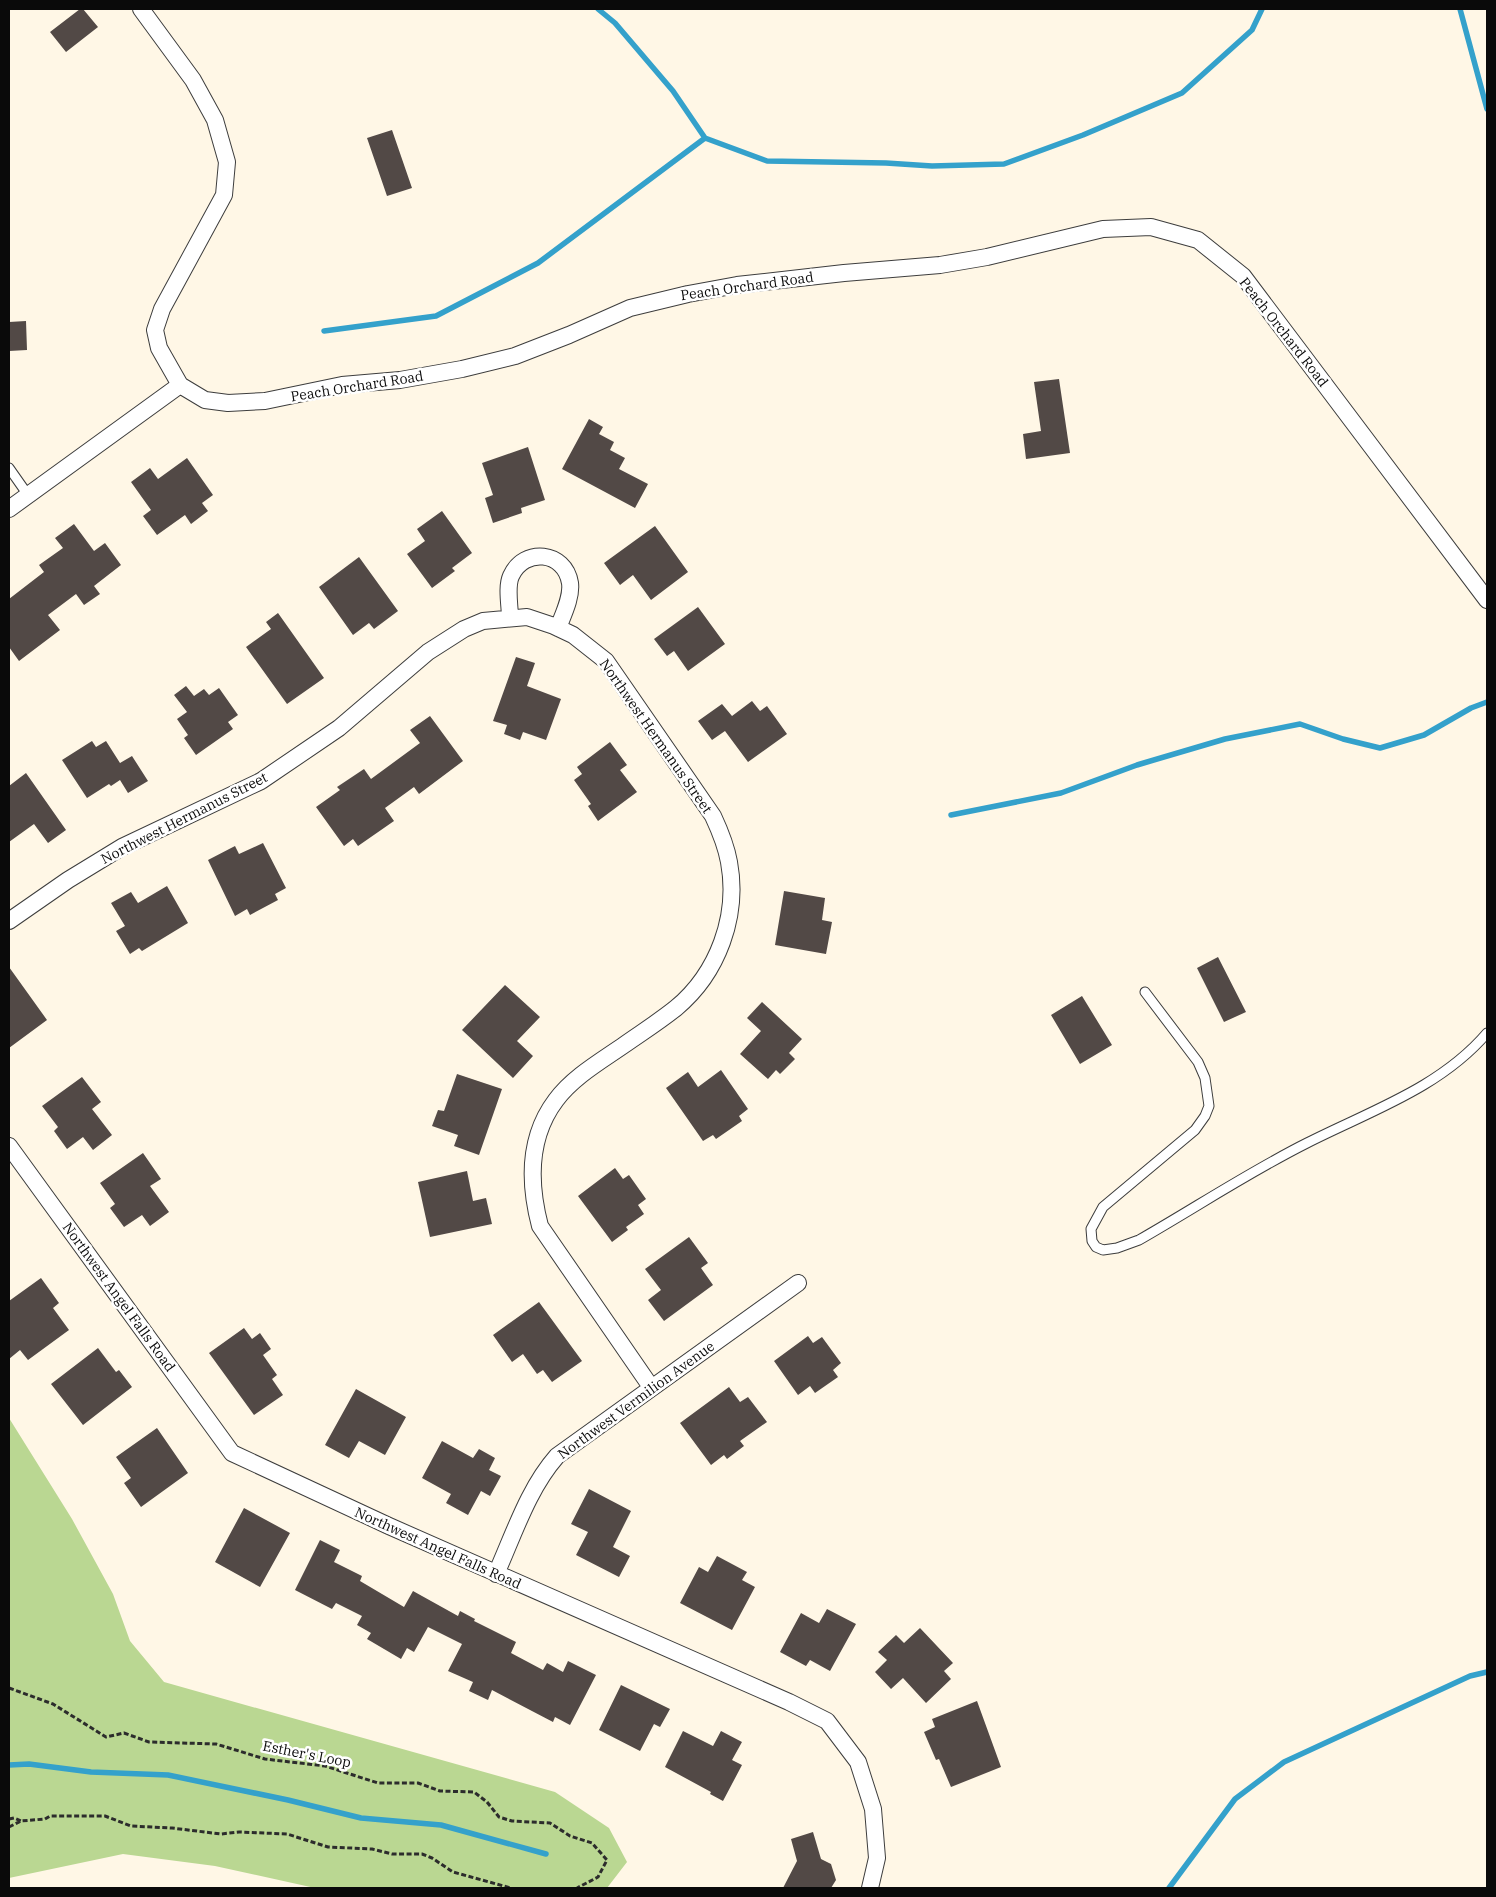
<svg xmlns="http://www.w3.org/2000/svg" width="1496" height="1897" font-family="'IBM Plex Serif',serif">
	<rect width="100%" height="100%" fill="#fff7e6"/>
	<path fill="#bad792" d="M 9,1418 L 72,1519 L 113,1594 L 130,1641 L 164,1682 L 555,1792 L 609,1828 L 627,1862 L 607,1888 L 315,1888 L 215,1866 L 123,1854 L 9,1878 Z"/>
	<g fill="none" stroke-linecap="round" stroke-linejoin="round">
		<path stroke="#34a1cb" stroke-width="5.5" d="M 598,9 L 615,23 L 673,91 L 705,138 L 767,161 L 886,163 L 932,166 L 1004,164 L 1083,135 L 1182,93 L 1252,30 L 1262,9
			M 1460,9 L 1487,109
			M 324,331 L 436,316 L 538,263 L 705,138
			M 951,815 L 1061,793 L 1137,765 L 1225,739 L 1300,724 L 1343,739 L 1380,748 L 1424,735 L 1471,708 L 1487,702
			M 9,1765 L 29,1764 L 91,1772 L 168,1775 L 288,1800 L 361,1818 L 441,1825 L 546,1854
			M 1169,1888 L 1235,1799 L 1284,1762 L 1470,1676 L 1487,1672"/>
	</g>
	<path fill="#524946" d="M 80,9 L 83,9 L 98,27 L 66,52 L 50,32 Z
		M 392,130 L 412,188 L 387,196 L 367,138 Z
		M 26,321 L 27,350 L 9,351 L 9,322 Z
		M 1059,379 L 1070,453 L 1026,459 L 1023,434 L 1041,431 L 1034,382 Z
		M 589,419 L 603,427 L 599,434 L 614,442 L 610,450 L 625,458 L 619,469 L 648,484 L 635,508 L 562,469 Z
		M 528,447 L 545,500 L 521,508 L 522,513 L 493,523 L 485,498 L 493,495 L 482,463 Z
		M 187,458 L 213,495 L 202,503 L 208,511 L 191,524 L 185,515 L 157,535 L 143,516 L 151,510 L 131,482 L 150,468 L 158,479 Z
		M 442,511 L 472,553 L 452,568 L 455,571 L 432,588 L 407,554 L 425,541 L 417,529 Z
		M 74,524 L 94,551 L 105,543 L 121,565 L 94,586 L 100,594 L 84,605 L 76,594 L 48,615 L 60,630 L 19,661 L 9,647 L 9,599 L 44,572 L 39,565 L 63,548 L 55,538 Z
		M 655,526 L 688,572 L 651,600 L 633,575 L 620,585 L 604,563 Z
		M 359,557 L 398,611 L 374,629 L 369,623 L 353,635 L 319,587 Z
		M 698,607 L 725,644 L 688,671 L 674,651 L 667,656 L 654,639 Z
		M 278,613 L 324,678 L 287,704 L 246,647 L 271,629 L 266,622 Z
		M 516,657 L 535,663 L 527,686 L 561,699 L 546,740 L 523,732 L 520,740 L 504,734 L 507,725 L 493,721 Z
		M 186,686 L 194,696 L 204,689 L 209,695 L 219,688 L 238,715 L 228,722 L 233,729 L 196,755 L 184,738 L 188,735 L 177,719 L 187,712 L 174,695 Z
		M 752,701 L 760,711 L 767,706 L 787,734 L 748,762 L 725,731 L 712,740 L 698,721 L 722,704 L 732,716 Z
		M 430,716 L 463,761 L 419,794 L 414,787 L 385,808 L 394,821 L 358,846 L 353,839 L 344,846 L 316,807 L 340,790 L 337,787 L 364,769 L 371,779 L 420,743 L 410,730 Z
		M 92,741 L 96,747 L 106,741 L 120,763 L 132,756 L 148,781 L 128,793 L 120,780 L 111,786 L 109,784 L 87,798 L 62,760 Z
		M 610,742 L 627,765 L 620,770 L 637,792 L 598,821 L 588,806 L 591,804 L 574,780 L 582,774 L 577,767 Z
		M 26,773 L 66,830 L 48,843 L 34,824 L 9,842 L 9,786 Z
		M 263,843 L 286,888 L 275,894 L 278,900 L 250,915 L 247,909 L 235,916 L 208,860 L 235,846 L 239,854 Z
		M 167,886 L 188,923 L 142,951 L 139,948 L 130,954 L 116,931 L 125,926 L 111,903 L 131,892 L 138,903 Z
		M 784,891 L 825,898 L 822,920 L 832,922 L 826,954 L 775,945 Z
		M 1218,957 L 1246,1012 L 1224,1022 L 1197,968 Z
		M 9,967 L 47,1020 L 9,1048 Z
		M 505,985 L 540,1017 L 517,1041 L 533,1056 L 513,1078 L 462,1030 Z
		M 1082,996 L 1112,1045 L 1080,1064 L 1051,1015 Z
		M 762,1002 L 802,1039 L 789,1053 L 795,1059 L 780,1074 L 776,1070 L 768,1079 L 740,1054 L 761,1031 L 747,1018 Z
		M 721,1070 L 748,1109 L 739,1116 L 742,1121 L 716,1139 L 713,1135 L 703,1141 L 666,1088 L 688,1072 L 698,1087 Z
		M 457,1074 L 502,1089 L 479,1155 L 454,1146 L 458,1135 L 432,1126 L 438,1110 L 444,1111 Z
		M 82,1077 L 101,1102 L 92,1109 L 112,1135 L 93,1150 L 83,1137 L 67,1149 L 54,1131 L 58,1127 L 42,1106 Z
		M 143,1153 L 161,1179 L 150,1186 L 169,1212 L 150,1226 L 142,1215 L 124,1227 L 110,1208 L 115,1204 L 100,1183 Z
		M 615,1168 L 623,1179 L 629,1175 L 646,1199 L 638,1205 L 644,1214 L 626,1227 L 628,1230 L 612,1242 L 578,1196 Z
		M 467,1171 L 473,1201 L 486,1198 L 492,1224 L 430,1237 L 418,1182 Z
		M 689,1237 L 708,1263 L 701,1268 L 713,1285 L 664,1321 L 648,1300 L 661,1290 L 645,1269 Z
		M 41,1278 L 59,1303 L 53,1308 L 69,1330 L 28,1360 L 20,1350 L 9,1359 L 9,1301 Z
		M 539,1302 L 582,1361 L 552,1382 L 543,1370 L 537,1374 L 523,1354 L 512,1362 L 493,1335 Z
		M 244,1328 L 252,1339 L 260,1333 L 271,1349 L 263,1355 L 277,1375 L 272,1379 L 283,1395 L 254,1415 L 209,1353 Z
		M 808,1336 L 813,1343 L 822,1337 L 841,1363 L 833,1370 L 838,1377 L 815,1393 L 810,1386 L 798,1395 L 774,1361 Z
		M 98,1348 L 116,1372 L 119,1370 L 132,1387 L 83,1425 L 51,1384 Z
		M 729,1387 L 740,1402 L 748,1397 L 767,1422 L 740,1441 L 744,1446 L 727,1459 L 724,1455 L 711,1465 L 680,1423 Z
		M 356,1389 L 406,1417 L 385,1455 L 359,1441 L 349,1458 L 325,1445 Z
		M 157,1428 L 188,1473 L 141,1507 L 124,1483 L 131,1478 L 116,1457 Z
		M 442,1441 L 473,1458 L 479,1449 L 495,1458 L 489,1470 L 501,1476 L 490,1496 L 481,1491 L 468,1515 L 446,1503 L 451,1494 L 422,1478 Z
		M 589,1489 L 631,1511 L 613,1547 L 630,1556 L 619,1577 L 576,1555 L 588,1532 L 571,1524 Z
		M 244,1508 L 290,1533 L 260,1587 L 215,1562 Z
		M 320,1540 L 340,1550 L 334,1562 L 362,1576 L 360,1581 L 404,1607 L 413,1591 L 458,1616 L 460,1611 L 475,1619 L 474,1621 L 516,1642 L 511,1653 L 543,1670 L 547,1663 L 563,1672 L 568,1661 L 596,1675 L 570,1725 L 555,1717 L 553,1722 L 492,1690 L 488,1700 L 469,1691 L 473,1682 L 448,1671 L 462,1644 L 428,1627 L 414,1652 L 407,1648 L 401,1659 L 367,1639 L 371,1633 L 357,1625 L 362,1616 L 336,1603 L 332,1609 L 295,1590 Z
		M 717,1556 L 747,1572 L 742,1580 L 755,1587 L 732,1630 L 680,1603 L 699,1567 L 708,1572 Z
		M 827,1609 L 856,1624 L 830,1671 L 810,1660 L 806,1666 L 780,1652 L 801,1613 L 819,1623 Z
		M 920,1628 L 953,1663 L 944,1671 L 951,1679 L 926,1703 L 903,1678 L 891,1689 L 875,1672 L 887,1660 L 878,1652 L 896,1635 L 904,1643 Z
		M 621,1685 L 670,1709 L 660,1727 L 654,1724 L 640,1751 L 599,1730 Z
		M 977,1701 L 1001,1767 L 951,1787 L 939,1759 L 936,1760 L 924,1732 L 935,1727 L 932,1719 Z
		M 683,1731 L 713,1746 L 721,1731 L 742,1742 L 732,1760 L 742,1765 L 723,1801 L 710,1794 L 711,1792 L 665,1767 Z
		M 813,1832 L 821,1859 L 831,1864 L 836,1880 L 831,1888 L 783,1888 L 797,1861 L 791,1839 Z"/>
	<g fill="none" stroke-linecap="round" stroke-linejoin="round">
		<defs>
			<path id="service" d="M 9,468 L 28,495
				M 1145,992 L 1198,1062 L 1205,1078 L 1209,1106 L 1205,1116 L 1195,1130 L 1103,1207 L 1091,1229 L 1092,1241 L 1096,1247 L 1103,1250 L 1117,1248 L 1139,1240 C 1195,1208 1249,1172 1307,1143 C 1370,1111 1440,1088 1487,1033"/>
			<path id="minor" d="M 141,9 L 193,80 L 215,120 L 227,162 L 224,195 L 162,309 L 155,330 L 159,348 L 180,385 L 205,400 L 228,403 L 265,401 L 342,385 L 400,380 L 462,369 L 515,356 L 569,335 L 630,308 L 688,294 L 737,285 L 844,273 L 940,265 L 987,257 L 1103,229 L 1151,227 L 1198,240 L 1243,276 L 1487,600
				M 9,509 L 180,385
				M 510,618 C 510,606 506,587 511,576 C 524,547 565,551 570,583 C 572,597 563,615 558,628
				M 9,921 L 68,880 L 122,847 L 261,781 L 339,728 L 428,652 L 464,629 L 483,621 L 527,617 L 554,626 L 573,635 L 606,661 L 713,816 C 720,831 726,845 729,862 C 739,916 718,973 676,1008 C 660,1021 641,1033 624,1045 C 601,1061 573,1077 556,1100 C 528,1137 529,1184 540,1226 L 651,1387
				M 9,1146 L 232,1453 L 389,1526 L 789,1702 L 827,1721 L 858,1762 L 873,1809 L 877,1858 L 870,1888
				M 496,1574 C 514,1534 528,1489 557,1456 L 798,1283"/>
		</defs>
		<use href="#service" stroke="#3d3d3d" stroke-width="11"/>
		<use href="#minor" stroke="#3d3d3d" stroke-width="18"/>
		<path stroke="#2c2c2c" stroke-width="3" stroke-dasharray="5 2.5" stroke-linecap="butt" d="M 9,1688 L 53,1704 L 106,1737 L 124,1733 L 149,1742 L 216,1744 L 265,1759 L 325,1766 L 378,1783 L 418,1783 L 440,1791 L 474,1792 L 487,1802 L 499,1817 L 512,1821 L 550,1823 L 570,1836 L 592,1843 L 607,1860 L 598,1877 L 577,1888
			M 9,1819 L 14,1818 L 21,1821
			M 9,1827 L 21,1821 L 45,1819 L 50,1816 L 105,1816 L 131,1826 L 172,1828 L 221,1834 L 239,1832 L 287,1834 L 328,1847 L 372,1849 L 392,1854 L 422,1854 L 432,1858 L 453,1872 L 511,1888"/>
		<use href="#service" stroke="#fff" stroke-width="9"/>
		<use href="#minor" stroke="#fff" stroke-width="16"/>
	</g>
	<g text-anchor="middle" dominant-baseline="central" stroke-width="5" stroke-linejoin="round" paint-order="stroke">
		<g font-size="14" fill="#0a0a0a" stroke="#fff">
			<text transform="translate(747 286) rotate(-8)">Peach Orchard Road</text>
			<text transform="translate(1284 332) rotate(52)">Peach Orchard Road</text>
			<text transform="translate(357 386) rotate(-9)">Peach Orchard Road</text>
			<text transform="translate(656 736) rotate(55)">Northwest Hermanus Street</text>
			<text transform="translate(184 818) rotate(-27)">Northwest Hermanus Street</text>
			<text transform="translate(119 1297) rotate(54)">Northwest Angel Falls Road</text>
			<text transform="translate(636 1400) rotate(-36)">Northwest Vermilion Avenue</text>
			<text transform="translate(438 1548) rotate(24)">Northwest Angel Falls Road</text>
			<text transform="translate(307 1754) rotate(11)">Esther's Loop</text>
		</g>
	</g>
	<rect width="1496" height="1897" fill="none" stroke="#0a0a0a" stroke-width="20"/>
</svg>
